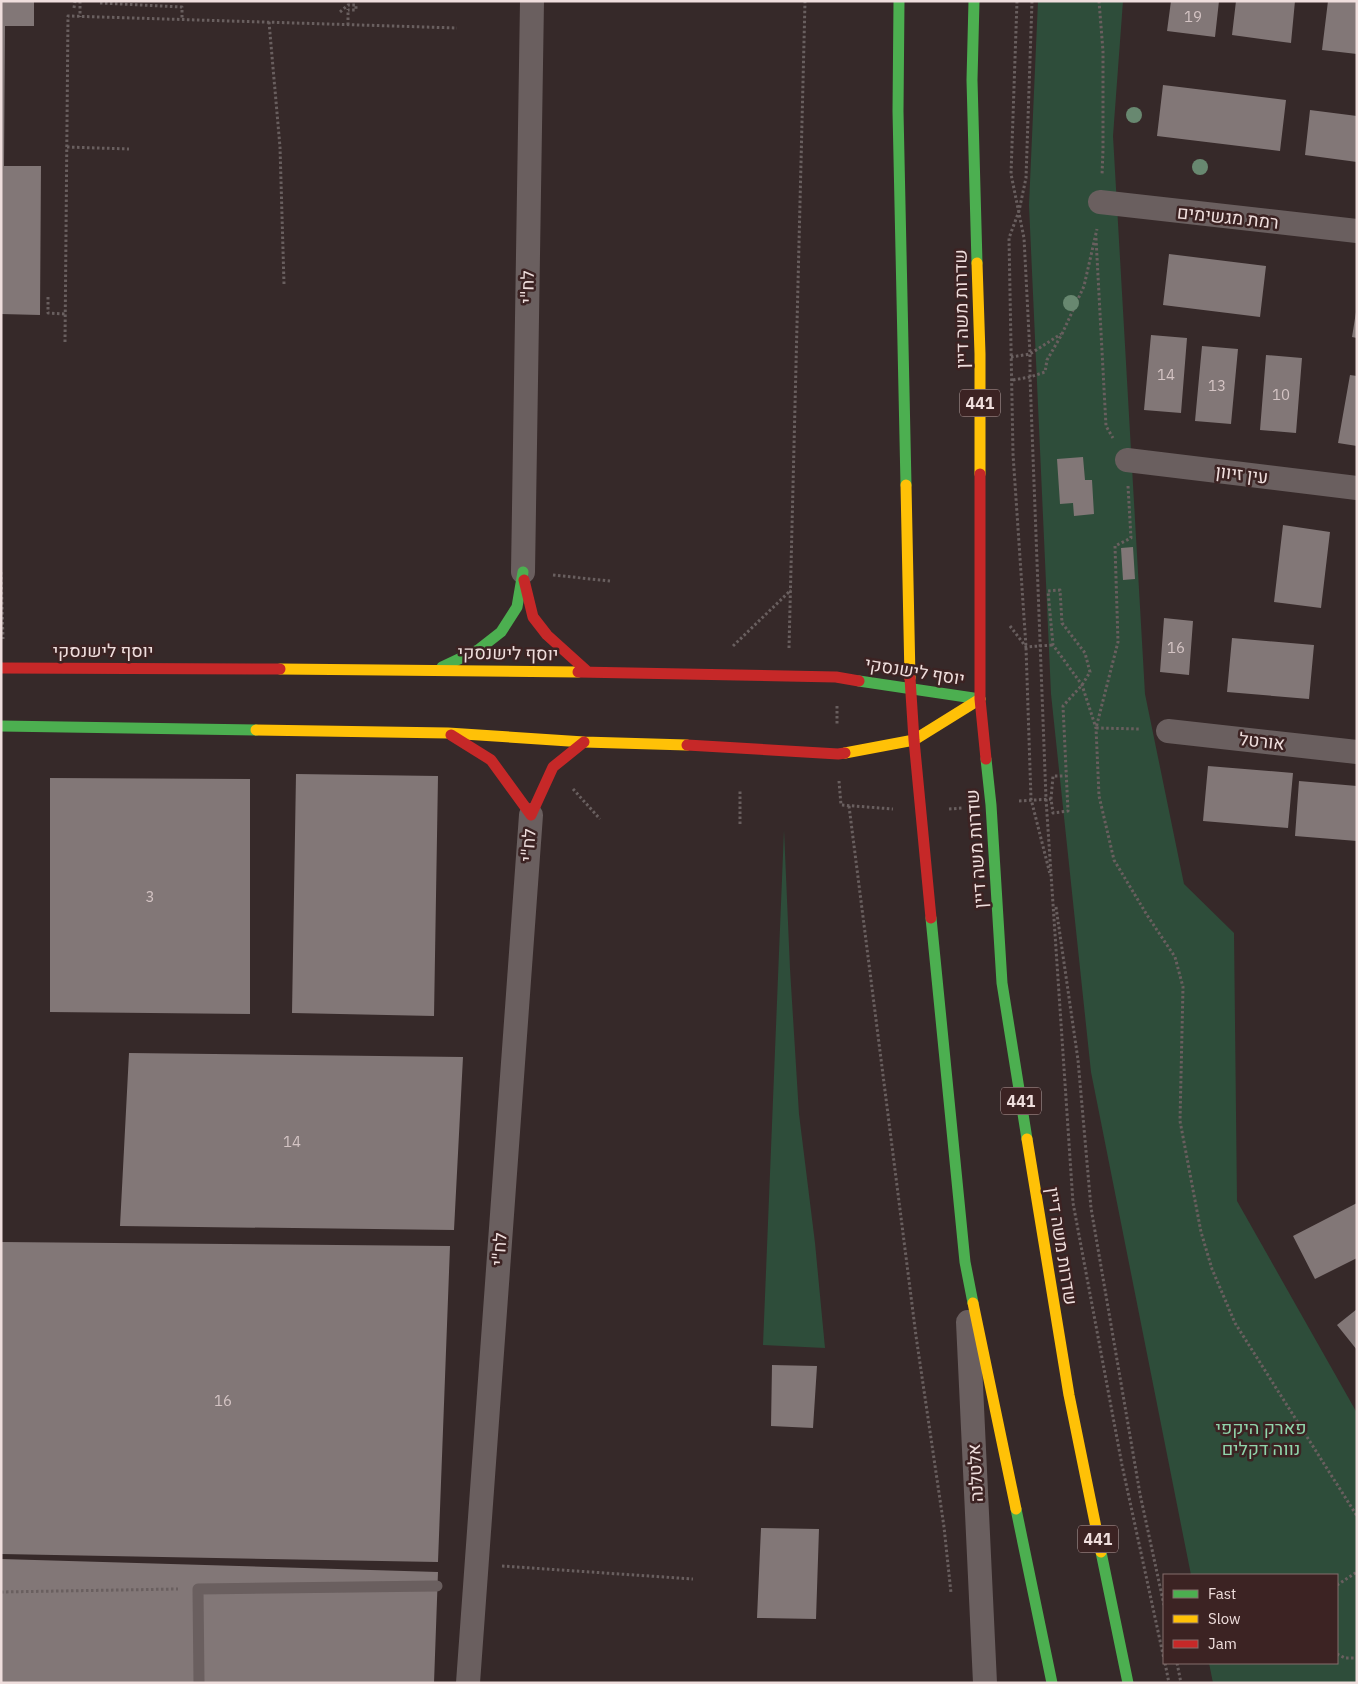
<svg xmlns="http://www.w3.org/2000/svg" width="1358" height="1684" font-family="'IBM Plex Sans',Heebo,sans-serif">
	<rect width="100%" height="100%" fill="#362929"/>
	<path fill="#2e4d3a" d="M 1038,1 L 1123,1 L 1113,136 L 1145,694 L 1184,884 L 1234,933 L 1237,1201 L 1357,1413 L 1357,1683 L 1213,1683 L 1209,1663 L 1337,1663 L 1337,1575 L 1191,1575 L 1091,1072 L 1051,694 L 1029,205 Z
		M 784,830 L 790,969 L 799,1114 L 815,1243 L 825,1348 L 763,1345 Z"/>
	<path fill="#827777" d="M 1,1 L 34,1 L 34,26 L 5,26 L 4,166 L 41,166 L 40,315 L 1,314 Z
		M 1171,1 L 1219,1 L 1215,37 L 1167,31 Z
		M 1236,1 L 1295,1 L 1291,43 L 1232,35 Z
		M 1328,1 L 1357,1 L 1357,54 L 1322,50 Z
		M 1163,85 L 1286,100 L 1280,151 L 1157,136 Z
		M 1310,110 L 1357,116 L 1357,162 L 1305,155 Z
		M 1169,254 L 1266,266 L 1260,317 L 1163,305 Z
		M 1356,312 L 1357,312 L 1357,338 L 1352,337 Z
		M 1151,335 L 1187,338 L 1181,413 L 1144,410 Z
		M 1202,346 L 1238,349 L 1231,424 L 1195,421 Z
		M 1266,355 L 1302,358 L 1296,433 L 1260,430 Z
		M 1350,375 L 1357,376 L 1357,446 L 1338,443 Z
		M 1083,457 L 1085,480 L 1092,480 L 1094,514 L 1074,516 L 1073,503 L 1060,504 L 1057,459 Z
		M 1283,525 L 1330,532 L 1321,608 L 1274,602 Z
		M 1133,547 L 1135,579 L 1123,580 L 1121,548 Z
		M 1164,618 L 1193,621 L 1189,675 L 1160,672 Z
		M 1232,638 L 1314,645 L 1309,699 L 1227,692 Z
		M 1208,766 L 1293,773 L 1288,828 L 1203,821 Z
		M 296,774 L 438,776 L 434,1016 L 292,1013 Z
		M 50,778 L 250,779 L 250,1014 L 50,1012 Z
		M 1299,781 L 1357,786 L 1357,841 L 1295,836 Z
		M 129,1053 L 463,1057 L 454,1230 L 120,1226 Z
		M 1357,1203 L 1357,1258 L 1315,1279 L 1293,1236 Z
		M 1,1242 L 450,1246 L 438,1562 L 1,1554 Z
		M 1357,1309 L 1357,1350 L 1337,1325 Z
		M 772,1365 L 817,1366 L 813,1428 L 771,1426 Z
		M 761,1528 L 819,1529 L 816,1619 L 757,1618 Z
		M 1,1559 L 438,1572 L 434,1683 L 1,1683 Z"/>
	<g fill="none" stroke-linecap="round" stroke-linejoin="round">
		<path stroke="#695f5f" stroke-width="3" stroke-dasharray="2.5 2.5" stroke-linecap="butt" d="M 80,1 L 80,17
			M 1017,1 L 1011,174 L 1024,238 L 1030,354 L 1030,377 L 1046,799 L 1073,1203 L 1122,1465 L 1164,1659
			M 1032,1 L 1026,178 L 1019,211 L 1009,238 L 1013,454 L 1026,647 L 1031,799 L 1050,874
			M 1099,1 L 1103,51 L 1103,150 L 1102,175
			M 100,3 L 182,7 L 182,20
			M 74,8 L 75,1
			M 340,12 L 348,5 L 356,5 L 356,10 L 348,10
			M 269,22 L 280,147 L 284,284
			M 348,25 L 348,9
			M 67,147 L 129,149
			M 1096,238 L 1106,426 L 1113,438
			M 48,297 L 48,313 L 65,314
			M 65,342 L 68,16 L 457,28
			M 1011,357 L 1030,354 L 1061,334
			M 1013,380 L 1030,377 L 1045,372 L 1047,360 L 1062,334 L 1084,286 L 1097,229
			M 1128,486 L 1131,538 L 1115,546 L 1118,642 L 1096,728 L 1141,729
			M 1,572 L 3,639
			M 553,575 L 610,581
			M 1010,626 L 1026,647 L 1053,645
			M 733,646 L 791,590
			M 789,648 L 805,1
			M 837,706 L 837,725
			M 839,781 L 841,805 L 893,809
			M 573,789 L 600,819
			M 1051,799 L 1053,776 L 1066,776
			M 1019,801 L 1051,799 L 1053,813 L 1068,811 L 1063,706 L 1082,685 L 1090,672 L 1085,653 L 1062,623 L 1060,590 L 1048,591 L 1053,645 L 1082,685 L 1096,728 L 1099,796 L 1114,860 L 1147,915 L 1175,957 L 1183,987 L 1180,1121 L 1201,1232 L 1212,1269 L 1235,1323 L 1357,1516
			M 849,806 L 916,1336 L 944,1527 L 951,1593
			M 949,809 L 963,808
			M 740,824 L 740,790
			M 1056,907 L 1078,1060 L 1091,1208 L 1140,1494 L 1164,1605
			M 502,1566 L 693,1579
			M 1337,1585 L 1357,1572
			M 1,1592 L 178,1589
			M 1337,1654 L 1345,1658 L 1357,1658
			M 1165,1663 L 1169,1683
			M 1177,1663 L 1181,1683"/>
		<path stroke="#6a5f5f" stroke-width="11" d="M 199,1683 L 198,1589 L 437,1586"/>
		<path stroke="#6a5f5f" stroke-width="24" d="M 1100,202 L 1357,231
			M 1127,460 L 1357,488
			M 523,572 L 532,1
			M 1168,731 L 1357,752
			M 968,1322 L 985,1683
			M 468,1683 L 531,815"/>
		<path stroke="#4caf50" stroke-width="11" d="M 899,1 L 898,111 L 906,485
			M 974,1 L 972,80 L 977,263
			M 442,667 L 478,650 L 501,632 L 517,607 L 523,572
			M 859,681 L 980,699
			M 1,726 L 256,730
			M 986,759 L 991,805 L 1002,983 L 1027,1139
			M 931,918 L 965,1262 L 973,1303
			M 1016,1509 L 1052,1683
			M 1101,1552 L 1128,1683"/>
		<path stroke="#ffc107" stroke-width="11" d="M 977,263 L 980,354 L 980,474
			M 906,485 L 910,678
			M 280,669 L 578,672
			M 256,730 L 448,733 L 584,742 L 687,745
			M 845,753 L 914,740 L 980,699
			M 1027,1139 L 1069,1395 L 1101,1552
			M 973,1303 L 1016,1509"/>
		<path stroke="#c62828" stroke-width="11" d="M 980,474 L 980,699 L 986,759
			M 524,580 L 533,617 L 547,635 L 588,672
			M 1,668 L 280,669
			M 578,672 L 836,677 L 859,681
			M 910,678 L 914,740 L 931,918
			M 451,735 L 491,760 L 531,815 L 553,767 L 584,742
			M 687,745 L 838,754 L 845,753"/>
	</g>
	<g fill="#688870">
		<circle cx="1134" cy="115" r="8"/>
		<circle cx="1200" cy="167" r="8"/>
		<circle cx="1071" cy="303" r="8"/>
	</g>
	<g text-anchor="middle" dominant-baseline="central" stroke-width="5" stroke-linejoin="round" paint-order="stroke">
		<g font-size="15" fill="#d4c4c4">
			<text x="1193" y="16">19</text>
			<text x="1166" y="374">14</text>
			<text x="1217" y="385">13</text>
			<text x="1281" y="394">10</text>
			<text x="1176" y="647">16</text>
			<text x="150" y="896">3</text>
			<text x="292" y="1141">14</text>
			<text x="223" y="1400">16</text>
		</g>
		<g fill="#3c2323" stroke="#b9a6a5" stroke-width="1">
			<rect x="960" y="389.5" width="40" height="27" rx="4"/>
			<rect x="1001" y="1087.5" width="40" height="27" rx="4"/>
			<rect x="1078" y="1525.5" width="40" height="27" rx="4"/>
		</g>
		<g font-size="16" font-weight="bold" fill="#efdedd">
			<text x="980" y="403">441</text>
			<text x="1021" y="1101">441</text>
			<text x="1098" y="1539">441</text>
		</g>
		<g font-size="18" fill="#efdedd" stroke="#3c2323">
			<text transform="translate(1228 217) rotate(6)">רמת מגשימים</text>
			<text transform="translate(527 287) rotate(-89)">לח"י</text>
			<text transform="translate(961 309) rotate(-91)">שדרות משה דיין</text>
			<text transform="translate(1242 474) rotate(7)">עין זיוון</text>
			<text x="103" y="650">יוסף לישנסקי</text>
			<text transform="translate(508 653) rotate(1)">יוסף לישנסקי</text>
			<text transform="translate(915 671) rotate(9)">יוסף לישנסקי</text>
			<text transform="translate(1262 741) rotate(6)">אורטל</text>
			<text transform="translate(528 845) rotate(-86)">לח"י</text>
			<text transform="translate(976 849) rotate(-94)">שדרות משה דיין</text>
			<text transform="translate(1062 1246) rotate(81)">שדרות משה דיין</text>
			<text transform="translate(499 1249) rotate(-86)">לח"י</text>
			<text transform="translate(975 1473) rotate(-93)">אלטלנה</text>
		</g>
		<g font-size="18" fill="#90d5ab" stroke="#3c2323">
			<text x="1261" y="1427">פארק היקפי<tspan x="1261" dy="21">נווה דקלים</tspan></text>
		</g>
	</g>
	<rect width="1358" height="1684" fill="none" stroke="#efdedd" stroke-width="5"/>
	<rect x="1163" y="1574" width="175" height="90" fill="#3c2323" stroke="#846e6d"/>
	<rect x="1173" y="1590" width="25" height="8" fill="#4caf50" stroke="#846e6d"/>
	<text x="1208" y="1599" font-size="15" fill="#efdedd">Fast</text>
	<rect x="1173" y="1615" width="25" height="8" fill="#ffc107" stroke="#846e6d"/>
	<text x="1208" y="1624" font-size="15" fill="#efdedd">Slow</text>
	<rect x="1173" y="1640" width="25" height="8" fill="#c62828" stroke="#846e6d"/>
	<text x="1208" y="1649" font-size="15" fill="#efdedd">Jam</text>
</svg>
